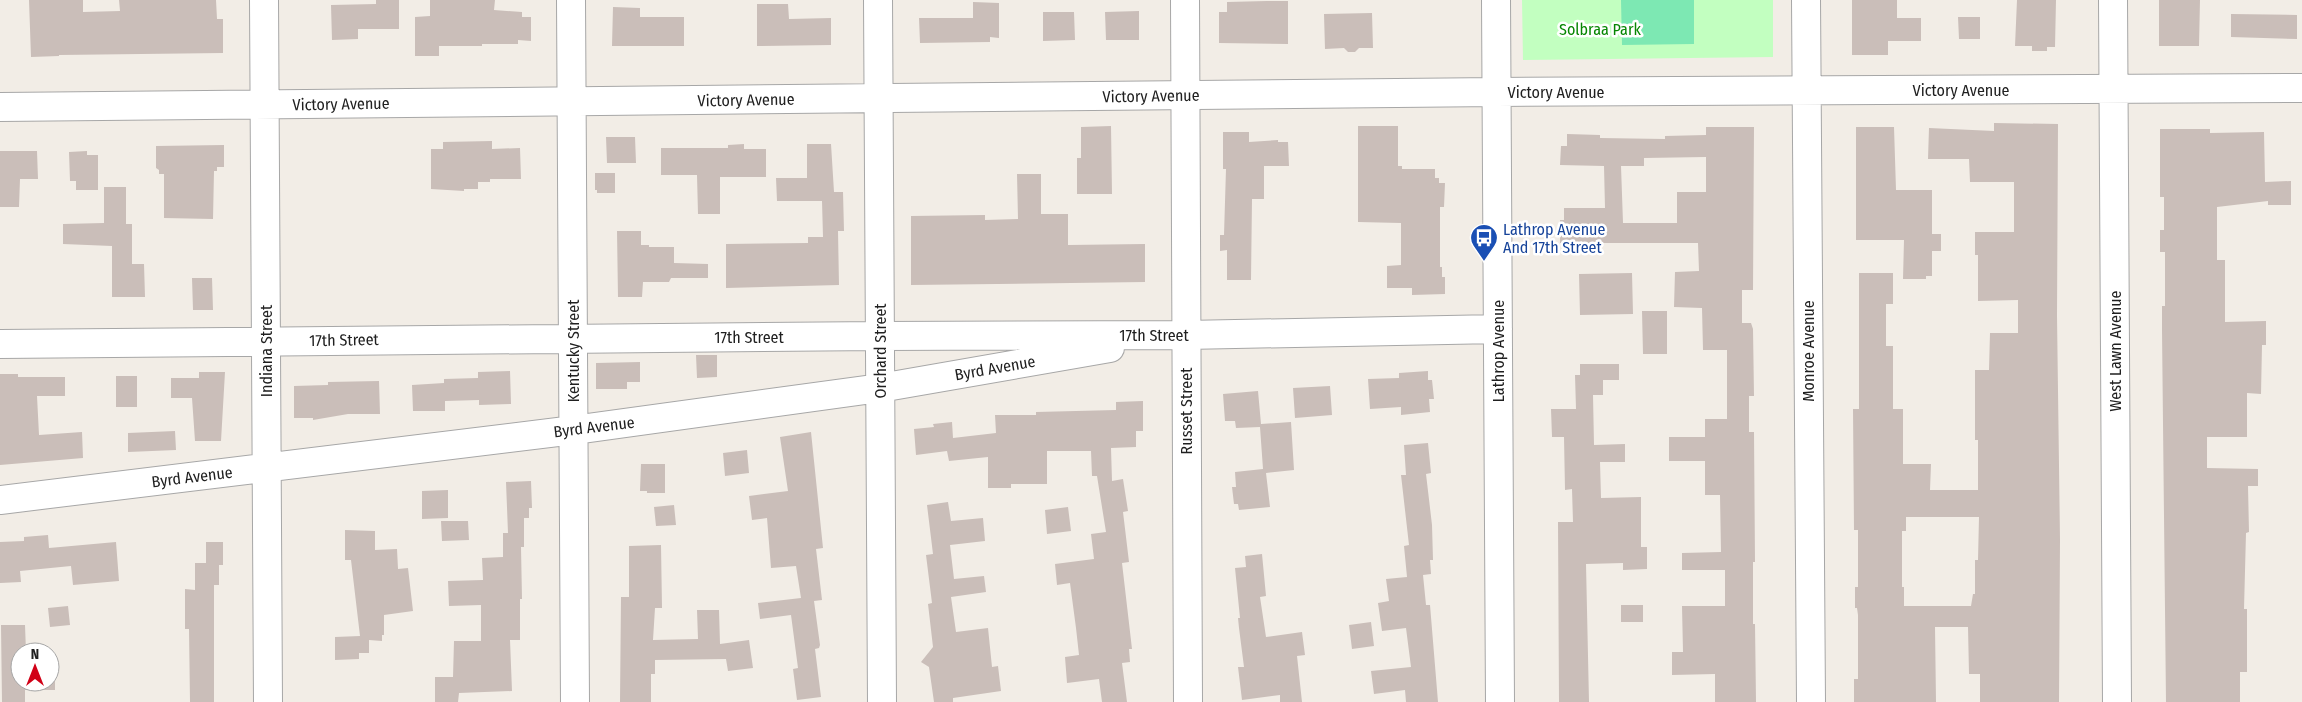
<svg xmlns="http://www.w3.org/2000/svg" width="2302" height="702" font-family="'Fira Sans Condensed',sans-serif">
	<rect width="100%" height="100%" fill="#f2ede6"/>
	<path fill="#c2ffc0" d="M 1522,0 L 1773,0 L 1773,57 L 1523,60 Z"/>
	<path fill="#7de8b3" d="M 1621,0 L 1694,0 L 1694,44 L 1622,45 Z"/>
	<path fill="#cabeb9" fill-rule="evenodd" d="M 29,0 L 83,0 L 83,12 L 120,11 L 119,0 L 216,0 L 217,19 L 223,19 L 223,53 L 59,55 L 59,56 L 31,57 Z
		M 376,0 L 399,0 L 399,29 L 358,29 L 358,39 L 332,40 L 331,5 L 376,4 Z
		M 430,0 L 495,0 L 494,10 L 522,12 L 522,17 L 531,17 L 531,41 L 518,40 L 518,44 L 482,44 L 482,46 L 439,46 L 439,56 L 415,56 L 415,17 L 430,16 Z
		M 1852,0 L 1897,0 L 1897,18 L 1921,18 L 1921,41 L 1888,41 L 1888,55 L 1852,55 Z
		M 2017,0 L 2056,0 L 2055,47 L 2047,47 L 2047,51 L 2032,51 L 2032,46 L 2015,46 Z
		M 2159,0 L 2200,0 L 2199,46 L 2159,46 Z
		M 1267,1 L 1288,1 L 1288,44 L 1219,43 L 1219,12 L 1227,12 L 1227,2 Z
		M 973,2 L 999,3 L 999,38 L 990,37 L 990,42 L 920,43 L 919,18 L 973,18 Z
		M 757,4 L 788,4 L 789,19 L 831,18 L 831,45 L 757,46 Z
		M 613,7 L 640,8 L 640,17 L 684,17 L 684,46 L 612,46 Z
		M 1139,11 L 1139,40 L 1106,40 L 1105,12 Z
		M 1043,12 L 1074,12 L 1075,40 L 1043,41 Z
		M 1372,13 L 1373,48 L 1359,48 L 1355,52 L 1348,52 L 1344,48 L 1325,49 L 1324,14 Z
		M 2231,14 L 2297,15 L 2297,39 L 2231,37 Z
		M 1958,17 L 1980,17 L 1980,39 L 1959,39 Z
		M 1994,123 L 2058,124 L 2057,316 L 2060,540 L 2059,702 L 1980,702 L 1980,674 L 1969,674 L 1968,627 L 1935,627 L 1936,702 L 1854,702 L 1854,679 L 1858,679 L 1858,615 L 1857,608 L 1855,608 L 1855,587 L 1858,587 L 1858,530 L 1854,530 L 1853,409 L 1859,409 L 1859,273 L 1893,273 L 1893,304 L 1886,304 L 1886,346 L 1893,346 L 1893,409 L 1903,409 L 1903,464 L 1931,464 L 1930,490 L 1978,490 L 1978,440 L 1975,440 L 1975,370 L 1989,370 L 1990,333 L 2018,333 L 2018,300 L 1978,301 L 1978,255 L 1975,255 L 1975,232 L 2014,232 L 2014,182 L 1970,182 L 1969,159 L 1928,159 L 1929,128 L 1994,131 ZM 1906,517 L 1979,517 L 1978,560 L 1975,560 L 1975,594 L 1973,594 L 1971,606 L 1904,606 L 1904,587 L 1902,587 L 1902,531 L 1906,531 Z
		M 1111,126 L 1112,194 L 1077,194 L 1077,158 L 1081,158 L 1081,127 Z
		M 1358,126 L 1398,126 L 1398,166 L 1402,166 L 1402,169 L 1435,169 L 1435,178 L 1439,178 L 1439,183 L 1445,183 L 1444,207 L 1440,207 L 1440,267 L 1442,267 L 1442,277 L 1445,277 L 1445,294 L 1412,295 L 1412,288 L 1387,288 L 1387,266 L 1401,265 L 1401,223 L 1358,222 Z
		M 1706,127 L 1754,127 L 1753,290 L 1742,290 L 1742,323 L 1751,323 L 1753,329 L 1754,396 L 1749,396 L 1749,432 L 1754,432 L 1755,562 L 1753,562 L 1753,624 L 1755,624 L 1756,702 L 1715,702 L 1715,674 L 1672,675 L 1672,652 L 1683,652 L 1682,606 L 1725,606 L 1725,570 L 1682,570 L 1682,553 L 1721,552 L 1720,495 L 1705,495 L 1705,461 L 1669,461 L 1669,437 L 1705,437 L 1705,419 L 1727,419 L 1727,350 L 1703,350 L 1702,308 L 1674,307 L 1675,272 L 1699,271 L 1698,243 L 1560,243 L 1560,220 L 1564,220 L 1564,208 L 1605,208 L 1604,166 L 1560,165 L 1561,146 L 1567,146 L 1567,134 L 1600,135 L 1600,138 L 1665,139 L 1665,136 L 1706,135 ZM 1706,157 L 1706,192 L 1677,192 L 1677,223 L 1623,223 L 1621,166 L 1644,166 L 1644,158 Z
		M 1856,127 L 1894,127 L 1896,190 L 1932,190 L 1932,234 L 1941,234 L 1941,251 L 1932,251 L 1932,276 L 1926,276 L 1926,279 L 1903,279 L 1904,240 L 1856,240 Z
		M 2160,129 L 2210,129 L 2210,133 L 2264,132 L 2265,182 L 2291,181 L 2291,205 L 2268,205 L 2268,201 L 2217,207 L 2217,260 L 2225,260 L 2225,322 L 2266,321 L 2266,345 L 2262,345 L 2261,394 L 2247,393 L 2247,437 L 2207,437 L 2207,468 L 2258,469 L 2258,486 L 2248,486 L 2249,532 L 2246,533 L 2244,609 L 2247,609 L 2247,672 L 2240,672 L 2240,702 L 2166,702 L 2162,330 L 2162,306 L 2165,306 L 2165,252 L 2160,252 L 2160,230 L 2164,230 L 2164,197 L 2160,197 Z
		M 1223,132 L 1249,132 L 1249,142 L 1278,140 L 1278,142 L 1288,142 L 1289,166 L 1264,166 L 1264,199 L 1252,199 L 1251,280 L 1227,280 L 1227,250 L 1220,251 L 1220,235 L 1224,235 L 1226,169 L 1223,169 Z
		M 606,137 L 635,137 L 636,163 L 607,163 Z
		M 492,141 L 492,149 L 520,148 L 521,179 L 490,179 L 490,182 L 478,182 L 478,189 L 464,189 L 464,191 L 431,189 L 431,149 L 443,149 L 443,142 Z
		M 744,144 L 744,149 L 766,149 L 766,177 L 720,177 L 720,214 L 698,214 L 697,175 L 661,175 L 661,148 L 728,148 L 728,145 Z
		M 807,144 L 831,144 L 834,192 L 843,192 L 844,231 L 838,231 L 839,285 L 726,288 L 726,244 L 808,243 L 808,237 L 823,237 L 822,201 L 777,201 L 776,178 L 807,178 Z
		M 224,145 L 224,167 L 217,167 L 217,171 L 214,171 L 213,219 L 164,218 L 164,174 L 159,174 L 159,170 L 156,168 L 156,146 Z
		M 0,151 L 37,151 L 38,179 L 20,179 L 19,207 L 0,207 Z
		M 87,151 L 87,155 L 98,155 L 98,190 L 76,190 L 76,181 L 70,181 L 69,152 Z
		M 595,173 L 615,173 L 615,193 L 597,193 L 597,190 L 595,190 Z
		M 1017,174 L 1041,174 L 1041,214 L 1068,214 L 1068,245 L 1145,244 L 1145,282 L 911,285 L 911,216 L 985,215 L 985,220 L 1018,219 Z
		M 104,187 L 126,187 L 126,224 L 132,224 L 132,264 L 144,264 L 145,297 L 112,297 L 112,246 L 63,244 L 63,224 L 104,223 Z
		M 617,231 L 641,231 L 641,245 L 649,245 L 649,247 L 674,247 L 674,263 L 708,264 L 708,278 L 671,278 L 669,282 L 643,282 L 642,297 L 618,297 Z
		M 1632,273 L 1633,314 L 1580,315 L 1579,274 Z
		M 192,278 L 212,278 L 213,310 L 193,310 Z
		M 1642,311 L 1667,311 L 1667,354 L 1643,354 Z
		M 696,355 L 717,355 L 717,377 L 697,378 Z
		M 640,362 L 640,382 L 627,382 L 627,389 L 596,389 L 596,363 Z
		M 1580,364 L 1619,364 L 1619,380 L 1603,380 L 1603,395 L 1593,395 L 1594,445 L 1625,444 L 1625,462 L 1600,462 L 1601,498 L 1641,497 L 1641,547 L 1647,547 L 1647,569 L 1623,570 L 1623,563 L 1586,564 L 1589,702 L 1559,702 L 1558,522 L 1573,522 L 1572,489 L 1565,490 L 1564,437 L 1552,437 L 1551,409 L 1576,409 L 1575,375 L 1580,375 Z
		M 510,371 L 511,404 L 479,405 L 479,400 L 445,401 L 445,411 L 413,411 L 412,385 L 444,383 L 444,379 L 478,378 L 478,372 Z
		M 1428,371 L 1428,380 L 1432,380 L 1434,399 L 1429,399 L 1430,412 L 1401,415 L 1401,407 L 1370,409 L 1368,379 L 1399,378 L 1399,373 Z
		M 199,372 L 225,372 L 221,441 L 195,441 L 192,398 L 171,398 L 171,378 L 199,378 Z
		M 0,374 L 18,374 L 18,377 L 65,377 L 65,396 L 37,396 L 39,435 L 82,432 L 83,458 L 0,465 Z
		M 116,376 L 137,376 L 137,407 L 116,407 Z
		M 379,381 L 380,414 L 348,414 L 313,420 L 313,418 L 294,418 L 294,386 L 328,385 L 328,382 Z
		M 1330,386 L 1332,415 L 1295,418 L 1293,388 Z
		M 1258,391 L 1261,424 L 1291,422 L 1294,470 L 1266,473 L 1270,507 L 1239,510 L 1238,504 L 1234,504 L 1232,487 L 1236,487 L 1235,472 L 1263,469 L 1260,427 L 1236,428 L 1235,421 L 1225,421 L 1223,394 Z
		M 1143,401 L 1143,431 L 1136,431 L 1136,447 L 1111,448 L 1112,481 L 1123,479 L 1128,511 L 1123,512 L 1129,562 L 1122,563 L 1132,649 L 1129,649 L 1130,662 L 1122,663 L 1127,702 L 1102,702 L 1099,679 L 1067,683 L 1065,657 L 1079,655 L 1076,628 L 1070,583 L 1057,585 L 1055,564 L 1094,559 L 1091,534 L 1106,532 L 1097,476 L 1092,476 L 1091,451 L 1047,451 L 1047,484 L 1011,484 L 1011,488 L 988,488 L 988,457 L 949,461 L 947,451 L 916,455 L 914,429 L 934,427 L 933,424 L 952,422 L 953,438 L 996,433 L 995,415 L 1036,415 L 1036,412 L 1116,410 L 1116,402 Z
		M 175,431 L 176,450 L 128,452 L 128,433 Z
		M 811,432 L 823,548 L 816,549 L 822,600 L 814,601 L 820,645 L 819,648 L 815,649 L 821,697 L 797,700 L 793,669 L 798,668 L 791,615 L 760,619 L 758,603 L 801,598 L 796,566 L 771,568 L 767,518 L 752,520 L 749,496 L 788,491 L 780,437 Z
		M 1428,443 L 1431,473 L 1426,474 L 1432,525 L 1433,560 L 1430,560 L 1431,574 L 1423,575 L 1426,605 L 1430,605 L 1438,702 L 1406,702 L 1405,690 L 1374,694 L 1371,671 L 1411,667 L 1406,628 L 1382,631 L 1378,603 L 1389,601 L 1386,579 L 1407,577 L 1404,546 L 1409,545 L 1401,475 L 1406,475 L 1404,445 Z
		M 747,450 L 749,473 L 725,476 L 723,453 Z
		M 641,464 L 665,464 L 665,493 L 647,493 L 647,491 L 640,491 Z
		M 531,481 L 532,508 L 529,508 L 529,518 L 524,518 L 524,547 L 521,547 L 522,599 L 520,599 L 520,640 L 510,640 L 512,691 L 459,693 L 458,702 L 435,702 L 435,677 L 453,677 L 454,641 L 481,641 L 481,605 L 449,606 L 448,581 L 483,580 L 482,558 L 503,557 L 503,533 L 508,533 L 506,482 Z
		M 448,490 L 448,518 L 422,519 L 422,491 Z
		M 948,502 L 951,521 L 983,518 L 985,541 L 950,545 L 954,579 L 984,576 L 986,592 L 951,597 L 956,632 L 988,628 L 992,667 L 998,666 L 1001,691 L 953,698 L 953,702 L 934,702 L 929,667 L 921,662 L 933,647 L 928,604 L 932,603 L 926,555 L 933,554 L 927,505 Z
		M 674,505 L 676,525 L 656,526 L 654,507 Z
		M 1068,507 L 1071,531 L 1047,534 L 1045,510 Z
		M 441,521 L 468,521 L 469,540 L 442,541 Z
		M 345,530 L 375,531 L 375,550 L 397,549 L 398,569 L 408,568 L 413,611 L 384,615 L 384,635 L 382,635 L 382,641 L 369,640 L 369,653 L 359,653 L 359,659 L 335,660 L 335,637 L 360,636 L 351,560 L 345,560 Z
		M 48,535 L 49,548 L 116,542 L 119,581 L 73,585 L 71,566 L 20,571 L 21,582 L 0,583 L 0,542 L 24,541 L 24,537 Z
		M 206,542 L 223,542 L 223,565 L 219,565 L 219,585 L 214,585 L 214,702 L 190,702 L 189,629 L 185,629 L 185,589 L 195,590 L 195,563 L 206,563 Z
		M 661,545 L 662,608 L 655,608 L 653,640 L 698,639 L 697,610 L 719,610 L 720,644 L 749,640 L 753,668 L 728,671 L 726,659 L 655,660 L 655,674 L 651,674 L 651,702 L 620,702 L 621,597 L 629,597 L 629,546 Z
		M 1262,554 L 1266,596 L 1260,597 L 1266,637 L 1302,632 L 1305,655 L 1297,656 L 1302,702 L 1280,702 L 1280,695 L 1242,700 L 1238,667 L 1244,667 L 1239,628 L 1238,618 L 1240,618 L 1235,568 L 1246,567 L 1245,556 Z
		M 1621,605 L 1643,605 L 1643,622 L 1621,622 Z
		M 68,606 L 70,625 L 50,627 L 48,608 Z
		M 1371,622 L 1374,646 L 1352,649 L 1349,625 Z
		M 1,625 L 25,625 L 26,652 L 20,652 L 20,682 L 50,682 L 50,663 L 55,663 L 55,690 L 25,690 L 25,702 L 2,702 Z"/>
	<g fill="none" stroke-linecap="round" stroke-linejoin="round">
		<defs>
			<path id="minor" d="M 264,0 L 268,702
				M 571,0 L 575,702
				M 878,0 L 882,702
				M 1185,0 L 1188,702
				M 1496,0 L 1500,702
				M 1806,0 L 1811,702
				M 2113,0 L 2117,702
				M 0,107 L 1497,92 L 2302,88
				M 0,344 L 880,336 L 1186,335 L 1498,329
				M 0,500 L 574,430 L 880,388 L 1110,348"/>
		</defs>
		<use href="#minor" stroke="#a7a7a7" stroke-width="30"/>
		<use href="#minor" stroke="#fff" stroke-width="28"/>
	</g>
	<defs>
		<symbol id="bus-pin" viewBox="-11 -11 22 30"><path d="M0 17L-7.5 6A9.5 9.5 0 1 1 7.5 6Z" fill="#1a4fb4" stroke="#fff"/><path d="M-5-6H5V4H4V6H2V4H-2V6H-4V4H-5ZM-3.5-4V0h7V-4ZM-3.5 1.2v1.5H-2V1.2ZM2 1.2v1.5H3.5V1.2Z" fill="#fff"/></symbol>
	</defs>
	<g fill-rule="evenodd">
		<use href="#bus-pin" x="1468" y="222" width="32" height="43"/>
	</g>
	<g text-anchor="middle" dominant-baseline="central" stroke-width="5" stroke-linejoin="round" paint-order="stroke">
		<g font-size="16" fill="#068602" stroke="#fff">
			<text x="1600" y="29">Solbraa Park</text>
		</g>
		<g font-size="16" fill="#202020" stroke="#fff">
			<text x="1961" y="90">Victory Avenue</text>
			<text x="1556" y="92">Victory Avenue</text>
			<text transform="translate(1151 96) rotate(-1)">Victory Avenue</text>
			<text transform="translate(746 100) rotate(-1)">Victory Avenue</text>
			<text transform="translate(341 104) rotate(-1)">Victory Avenue</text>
			<text x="1154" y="335">17th Street</text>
			<text x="749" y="337">17th Street</text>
			<text transform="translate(344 340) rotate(-1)">17th Street</text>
			<text transform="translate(266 351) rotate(-90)">Indiana Street</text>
			<text transform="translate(573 351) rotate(-90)">Kentucky Street</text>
			<text transform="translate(880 351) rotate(-90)">Orchard Street</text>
			<text transform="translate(1498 351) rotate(-90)">Lathrop Avenue</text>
			<text transform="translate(1808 351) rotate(-90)">Monroe Avenue</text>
			<text transform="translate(2115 351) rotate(-90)">West Lawn Avenue</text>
			<text transform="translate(995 368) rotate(-10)">Byrd Avenue</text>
			<text transform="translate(1186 411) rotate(-90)">Russet Street</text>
			<text transform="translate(594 427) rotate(-7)">Byrd Avenue</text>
			<text transform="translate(192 477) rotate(-7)">Byrd Avenue</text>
		</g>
		<g font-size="16" fill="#164399" stroke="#fff" text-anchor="start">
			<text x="1503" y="229">Lathrop Avenue<tspan x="1503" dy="18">And 17th Street</tspan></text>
		</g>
	</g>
	<g transform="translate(35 667)"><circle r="24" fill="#ffffff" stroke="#a6a6a6"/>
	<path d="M0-4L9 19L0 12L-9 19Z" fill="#d10017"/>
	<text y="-8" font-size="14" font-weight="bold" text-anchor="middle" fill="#202020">N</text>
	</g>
</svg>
